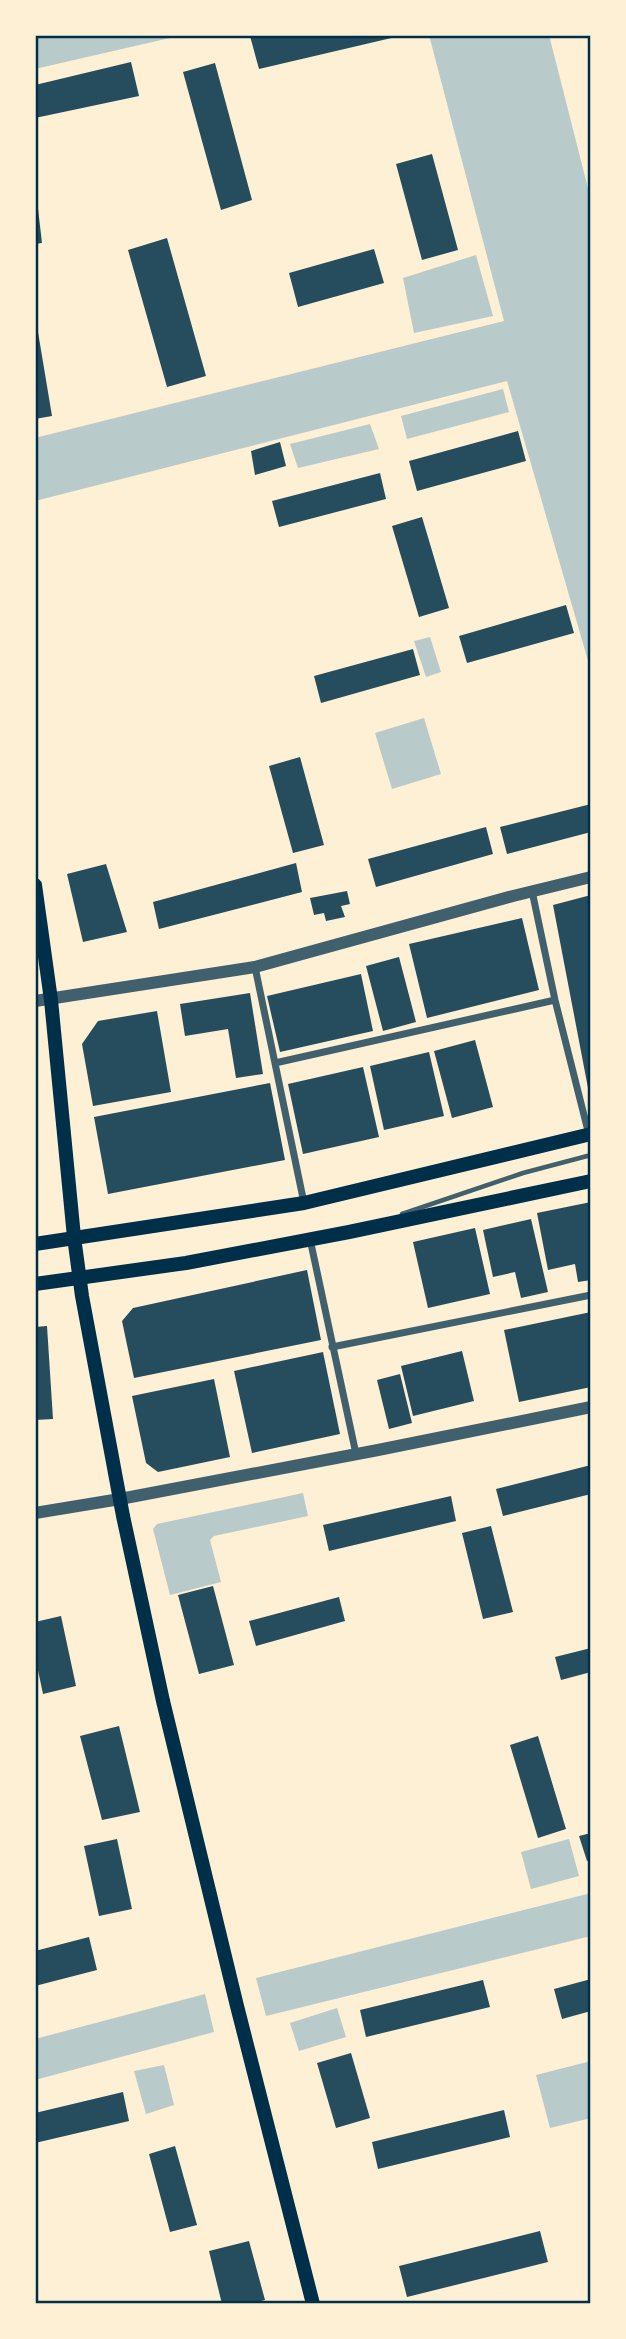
<svg xmlns="http://www.w3.org/2000/svg" width="626" height="2339" font-family="Mulish,sans-serif">
	<rect width="100%" height="100%" fill="#fdf0d5"/>
	<path fill="#b9caca" d="M 35,35 L 183,35 L 35,69 Z
		M 429,35 L 549,35 L 591,200 L 591,671 L 507,381 L 35,501 L 35,438 L 504,321 Z
		M 476,255 L 493,316 L 414,333 L 403,278 Z
		M 503,389 L 509,412 L 407,439 L 401,416 Z
		M 370,424 L 379,449 L 298,468 L 290,444 Z
		M 430,637 L 441,672 L 426,677 L 414,641 Z
		M 424,718 L 441,774 L 392,789 L 375,733 Z
		M 303,1493 L 308,1516 L 214,1536 L 210,1540 L 221,1582 L 170,1595 L 153,1529 L 157,1524 Z
		M 569,1839 L 579,1876 L 531,1889 L 521,1852 Z
		M 591,1893 L 591,1936 L 266,2016 L 256,1978 Z
		M 205,1994 L 214,2032 L 35,2080 L 35,2039 Z
		M 337,2008 L 346,2037 L 299,2051 L 290,2023 Z
		M 591,2061 L 591,2118 L 550,2128 L 536,2075 Z
		M 164,2065 L 174,2105 L 146,2114 L 134,2071 Z"/>
	<path fill="#264d5e" d="M 255,35 L 400,35 L 400,36 L 259,69 L 250,36 Z
		M 131,62 L 139,96 L 35,118 L 35,85 Z
		M 215,63 L 252,200 L 221,210 L 183,72 Z
		M 432,154 L 458,250 L 422,260 L 396,164 Z
		M 35,200 L 37,200 L 42,243 L 35,244 Z
		M 167,238 L 206,376 L 167,387 L 128,250 Z
		M 374,249 L 384,283 L 298,307 L 289,273 Z
		M 35,314 L 52,416 L 35,419 Z
		M 518,431 L 526,461 L 417,491 L 409,461 Z
		M 280,442 L 286,466 L 255,475 L 251,451 Z
		M 380,473 L 386,499 L 279,527 L 272,501 Z
		M 422,517 L 449,608 L 419,617 L 392,526 Z
		M 566,605 L 574,633 L 467,663 L 459,636 Z
		M 413,649 L 420,675 L 321,703 L 314,676 Z
		M 300,757 L 324,845 L 293,853 L 269,766 Z
		M 591,804 L 591,832 L 507,854 L 500,827 Z
		M 486,827 L 493,854 L 376,887 L 368,859 Z
		M 296,863 L 302,892 L 159,929 L 153,902 Z
		M 106,864 L 127,932 L 83,942 L 67,874 Z
		M 347,891 L 350,904 L 341,906 L 345,917 L 326,921 L 324,913 L 314,915 L 310,898 Z
		M 591,895 L 591,1087 L 588,1088 L 553,905 Z
		M 522,918 L 539,990 L 427,1018 L 409,944 Z
		M 399,957 L 416,1022 L 383,1031 L 366,966 Z
		M 361,974 L 373,1031 L 280,1052 L 267,996 Z
		M 250,993 L 263,1074 L 236,1078 L 228,1029 L 185,1036 L 180,1004 Z
		M 157,1011 L 171,1092 L 93,1106 L 82,1044 L 98,1021 Z
		M 475,1040 L 493,1107 L 452,1118 L 434,1051 Z
		M 429,1052 L 444,1116 L 384,1130 L 370,1066 Z
		M 363,1067 L 379,1137 L 303,1154 L 288,1084 Z
		M 270,1083 L 285,1160 L 108,1194 L 94,1117 Z
		M 591,1202 L 591,1280 L 578,1282 L 575,1264 L 548,1270 L 537,1213 Z
		M 531,1219 L 548,1292 L 521,1298 L 515,1272 L 493,1277 L 483,1230 Z
		M 475,1228 L 490,1294 L 428,1308 L 413,1242 Z
		M 307,1270 L 321,1340 L 134,1378 L 122,1321 L 133,1308 Z
		M 591,1312 L 591,1387 L 519,1402 L 504,1330 Z
		M 47,1326 L 53,1419 L 35,1420 L 35,1327 Z
		M 462,1351 L 474,1401 L 413,1416 L 401,1366 Z
		M 323,1352 L 340,1434 L 252,1453 L 234,1371 Z
		M 400,1374 L 412,1423 L 389,1429 L 377,1380 Z
		M 214,1379 L 230,1457 L 158,1472 L 146,1463 L 132,1396 Z
		M 591,1465 L 591,1494 L 503,1516 L 496,1489 Z
		M 451,1496 L 456,1521 L 329,1551 L 323,1525 Z
		M 491,1526 L 513,1612 L 483,1619 L 462,1533 Z
		M 213,1586 L 234,1665 L 199,1674 L 178,1595 Z
		M 339,1597 L 345,1621 L 256,1646 L 249,1621 Z
		M 61,1616 L 76,1686 L 43,1694 L 35,1656 L 35,1622 Z
		M 591,1648 L 591,1672 L 561,1680 L 555,1657 Z
		M 119,1726 L 140,1812 L 102,1820 L 80,1736 Z
		M 538,1736 L 566,1829 L 538,1838 L 510,1745 Z
		M 591,1833 L 591,1860 L 587,1861 L 579,1836 Z
		M 117,1839 L 132,1909 L 99,1916 L 84,1846 Z
		M 89,1937 L 97,1970 L 35,1986 L 35,1951 Z
		M 591,1979 L 591,2011 L 562,2019 L 554,1989 Z
		M 483,1980 L 490,2007 L 366,2037 L 360,2010 Z
		M 351,2053 L 370,2118 L 336,2128 L 317,2063 Z
		M 123,2092 L 129,2121 L 35,2143 L 35,2113 Z
		M 504,2110 L 510,2137 L 378,2169 L 372,2142 Z
		M 175,2146 L 197,2225 L 170,2232 L 149,2154 Z
		M 540,2231 L 548,2262 L 407,2297 L 399,2266 Z
		M 249,2241 L 265,2300 L 249,2304 L 222,2304 L 209,2251 Z"/>
	<g fill="none" stroke-linecap="round" stroke-linejoin="round">
		<path stroke="#3f606c" stroke-width="4.5" d="M 402,1214 L 523,1173 L 591,1155"/>
		<path stroke="#3f606c" stroke-width="7" d="M 532,891 L 555,1000 L 589,1135
			M 255,967 L 304,1203
			M 275,1063 L 555,1000
			M 310,1239 L 356,1454
			M 332,1347 L 591,1295"/>
		<path stroke="#3f606c" stroke-width="12" d="M 35,1001 L 255,967 L 513,896 L 591,877
			M 35,1513 L 120,1499 L 378,1450 L 591,1407"/>
		<path stroke="#003049" stroke-width="14" d="M 35,885 L 51,1000 L 74,1237 L 82,1296 L 123,1516 L 163,1701 L 237,2006 L 313,2304"/>
		<path stroke="#003049" stroke-width="14" d="M 35,1244 L 304,1203 L 591,1134
			M 35,1284 L 186,1263 L 349,1232 L 591,1181"/>
	</g>
	<rect width="626" height="2339" fill="none" stroke="#fdf0d5" stroke-width="74"/>
	<rect x="37" y="37" width="552" height="2265" fill="none" stroke="#003049" stroke-width="2.5"/>
</svg>
